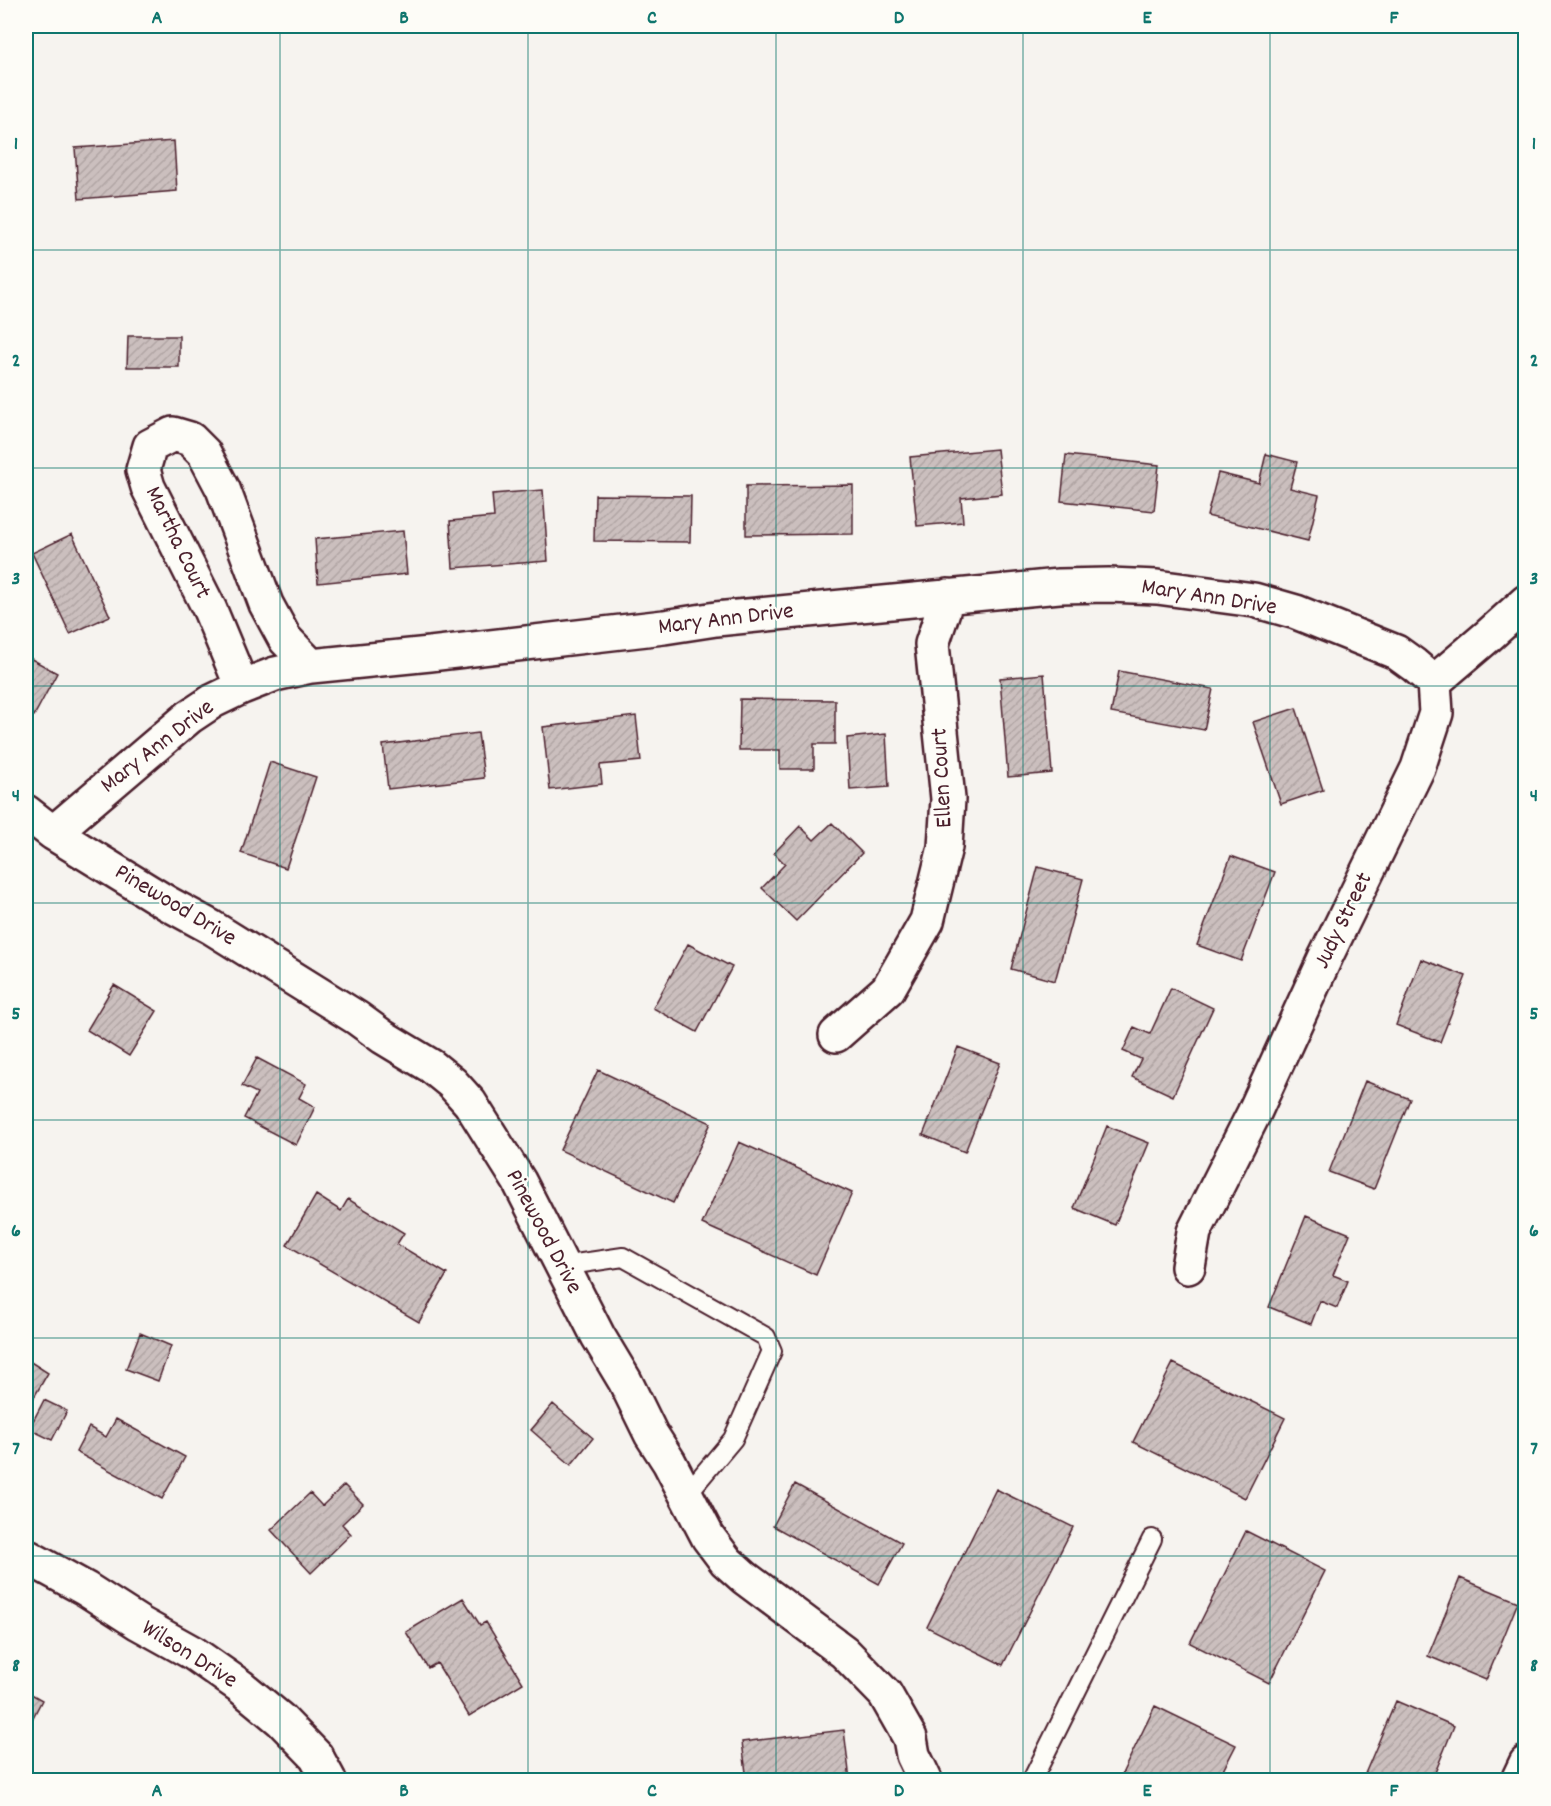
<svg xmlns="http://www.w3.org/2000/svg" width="1551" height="1806" font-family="Dekko,sans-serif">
	<defs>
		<pattern id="building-hatch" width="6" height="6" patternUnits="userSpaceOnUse" patternTransform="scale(1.5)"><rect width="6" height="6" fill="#cbbfbe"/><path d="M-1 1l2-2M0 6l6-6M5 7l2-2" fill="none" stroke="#b0a4a3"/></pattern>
	</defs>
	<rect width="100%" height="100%" fill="#f6f3ef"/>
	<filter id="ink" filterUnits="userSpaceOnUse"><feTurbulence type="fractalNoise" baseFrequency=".0167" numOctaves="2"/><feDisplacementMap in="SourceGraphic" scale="12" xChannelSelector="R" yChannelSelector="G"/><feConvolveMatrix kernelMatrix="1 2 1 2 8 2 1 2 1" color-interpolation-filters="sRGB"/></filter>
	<g filter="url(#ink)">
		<path fill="url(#building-hatch)" stroke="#4a1f2b" stroke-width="1.5" d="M 26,130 L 27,130 L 28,177 L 26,177 Z
			M 174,141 L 177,191 L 79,199 L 75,148 Z
			M 128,336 L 179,336 L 179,367 L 127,367 Z
			M 997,449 L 1002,494 L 961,498 L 963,522 L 917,526 L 910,457 Z
			M 1266,454 L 1297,462 L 1290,488 L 1319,495 L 1308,541 L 1207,516 L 1218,473 L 1259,483 Z
			M 1066,455 L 1159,465 L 1154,511 L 1061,501 Z
			M 853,485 L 853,534 L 746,535 L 746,486 Z
			M 543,490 L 548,561 L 453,568 L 450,521 L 494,517 L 492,494 Z
			M 595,495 L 691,496 L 690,542 L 594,541 Z
			M 403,531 L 407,574 L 318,583 L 315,539 Z
			M 72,534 L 110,616 L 70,634 L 32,553 Z
			M 26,656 L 57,673 L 34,716 L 26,711 Z
			M 1119,671 L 1213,689 L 1204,730 L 1111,713 Z
			M 1044,674 L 1052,773 L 1008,777 L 1000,678 Z
			M 740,699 L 835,700 L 835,744 L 814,744 L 814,769 L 780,769 L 780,750 L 739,750 Z
			M 1296,708 L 1323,790 L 1281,804 L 1253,722 Z
			M 636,716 L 641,761 L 600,765 L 602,784 L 550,790 L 543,727 Z
			M 478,733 L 484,778 L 388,789 L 383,745 Z
			M 886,734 L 889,787 L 850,790 L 847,738 Z
			M 270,762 L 316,777 L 286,868 L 241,853 Z
			M 832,823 L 862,853 L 796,921 L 762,888 L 785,864 L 774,853 L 800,826 L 814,840 Z
			M 1231,856 L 1275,872 L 1241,961 L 1197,945 Z
			M 1038,867 L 1083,879 L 1055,981 L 1011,969 Z
			M 688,944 L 732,967 L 697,1032 L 653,1008 Z
			M 1421,959 L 1466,976 L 1440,1042 L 1396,1025 Z
			M 114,985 L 157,1011 L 129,1056 L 87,1030 Z
			M 1171,988 L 1213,1008 L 1173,1096 L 1132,1077 L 1141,1059 L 1123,1051 L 1134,1027 L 1150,1034 Z
			M 958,1047 L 1000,1063 L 965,1152 L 923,1135 Z
			M 257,1058 L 306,1084 L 299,1098 L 315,1107 L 296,1145 L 244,1118 L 257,1093 L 242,1086 Z
			M 598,1070 L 711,1123 L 673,1203 L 560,1150 Z
			M 1365,1081 L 1410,1099 L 1374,1189 L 1329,1172 Z
			M 1107,1126 L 1149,1143 L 1115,1225 L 1074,1208 Z
			M 739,1142 L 852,1193 L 816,1275 L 702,1224 Z
			M 316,1195 L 341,1211 L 348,1199 L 404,1233 L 397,1244 L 447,1274 L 419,1322 L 287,1245 Z
			M 1306,1216 L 1350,1234 L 1333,1275 L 1348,1281 L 1337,1308 L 1320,1301 L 1311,1324 L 1269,1307 Z
			M 140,1333 L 171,1346 L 158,1381 L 126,1369 Z
			M 26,1359 L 48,1373 L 26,1411 Z
			M 1173,1363 L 1285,1418 L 1245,1498 L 1133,1442 Z
			M 44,1400 L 67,1411 L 52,1440 L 29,1429 Z
			M 553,1404 L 593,1438 L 571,1465 L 531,1430 Z
			M 116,1419 L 185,1457 L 162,1499 L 76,1452 L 89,1427 L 106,1437 Z
			M 795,1484 L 902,1543 L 879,1584 L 773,1526 Z
			M 344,1485 L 363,1504 L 342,1524 L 351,1534 L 311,1573 L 271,1530 L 310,1493 L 322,1506 Z
			M 996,1489 L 1073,1527 L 1003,1665 L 927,1627 Z
			M 1246,1531 L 1325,1571 L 1269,1683 L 1190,1643 Z
			M 1460,1578 L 1518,1602 L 1486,1680 L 1428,1656 Z
			M 463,1598 L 480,1625 L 486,1622 L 523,1683 L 469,1716 L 437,1663 L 428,1668 L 406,1632 Z
			M 26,1691 L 42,1700 L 26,1731 Z
			M 1396,1701 L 1454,1726 L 1432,1780 L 1375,1780 L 1364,1776 Z
			M 1155,1706 L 1236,1745 L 1218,1780 L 1119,1780 Z
			M 844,1730 L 850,1780 L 747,1780 L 742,1742 Z"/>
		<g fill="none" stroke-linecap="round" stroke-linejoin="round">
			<defs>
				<path id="lane" d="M 562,1266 L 623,1257 L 766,1337 L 772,1351 L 733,1439 L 686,1495
					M 1032,1780 L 1152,1539"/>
				<path id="street" d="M 242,687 L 210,610 L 148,487 L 143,470 L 150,446 L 173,434 L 190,439 L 204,453 L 223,489 L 266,604 L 285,639 L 311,666
					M 26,812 L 53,833 L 167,903 L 211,927 L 357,1018 L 383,1037 L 431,1066 L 452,1083 L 470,1103 L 519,1181 L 598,1336 L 625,1381 L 651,1434 L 669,1462 L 708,1537 L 726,1561 L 745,1578 L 844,1652 L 885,1694 L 910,1738 L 913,1755 L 925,1780
					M 53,833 L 189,717 L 213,701 L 242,687 L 275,674 L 311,666 L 430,654 L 664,627 L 716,619 L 1059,586 L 1109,585 L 1157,587 L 1254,600 L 1296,612 L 1396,652 L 1414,665 L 1434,682
					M 836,1035 L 888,989 L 927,921 L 945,847 L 948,799 L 932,644 L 948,596
					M 1188,1267 L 1194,1232 L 1254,1113 L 1326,956 L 1418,768 L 1436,713 L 1434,682 L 1488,636 L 1526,602
					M 26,1556 L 86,1589 L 139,1623 L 193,1653 L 240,1686 L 281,1720 L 316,1756 L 329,1780
					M 1518,1780 L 1526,1763"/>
			</defs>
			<use href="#lane" stroke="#4a1f2b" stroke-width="22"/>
			<use href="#street" stroke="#4a1f2b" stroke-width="38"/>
			<use href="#lane" stroke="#fdfcf7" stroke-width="18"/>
			<use href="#street" stroke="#fdfcf7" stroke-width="33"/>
		</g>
	</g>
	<path fill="none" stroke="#0f766e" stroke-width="1.5" stroke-opacity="0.55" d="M 280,26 L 280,1780M 528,26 L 528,1780M 776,26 L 776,1780M 1023,26 L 1023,1780M 1270,26 L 1270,1780M 26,250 L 1526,250M 26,468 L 1526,468M 26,686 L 1526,686M 26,903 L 1526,903M 26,1120 L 1526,1120M 26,1338 L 1526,1338M 26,1556 L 1526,1556"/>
	<g text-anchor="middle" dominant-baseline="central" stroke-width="4.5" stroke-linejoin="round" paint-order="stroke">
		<g font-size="24" fill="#4a1f2b" stroke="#fdfcf7">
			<text transform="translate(177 543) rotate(64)">Martha Court</text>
			<text transform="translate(1209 598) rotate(9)">Mary Ann Drive</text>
			<text transform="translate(726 620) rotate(-7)">Mary Ann Drive</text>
			<text transform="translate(158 747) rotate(-38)">Mary Ann Drive</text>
			<text transform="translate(943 778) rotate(-93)">Ellen Court</text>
			<text transform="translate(175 906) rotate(31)">Pinewood Drive</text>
			<text transform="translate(1344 921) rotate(-64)">Judy Street</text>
			<text transform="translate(543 1232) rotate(62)">Pinewood Drive</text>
			<text transform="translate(189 1655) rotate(32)">Wilson Drive</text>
		</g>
	</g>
	<rect width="1551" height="1806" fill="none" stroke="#fdfcf7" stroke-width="66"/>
	<rect x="33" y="33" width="1485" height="1740" fill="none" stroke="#0f766e" stroke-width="2"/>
	<g font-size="20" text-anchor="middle" font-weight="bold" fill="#0f766e">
		<text x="157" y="23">A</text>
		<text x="404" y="23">B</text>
		<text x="652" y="23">C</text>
		<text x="899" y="23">D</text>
		<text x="1147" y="23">E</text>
		<text x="1394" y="23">F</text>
		<text x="16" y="149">1</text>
		<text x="1534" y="149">1</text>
		<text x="16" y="366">2</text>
		<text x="1534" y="366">2</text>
		<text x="16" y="584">3</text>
		<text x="1534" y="584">3</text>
		<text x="16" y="801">4</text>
		<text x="1534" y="801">4</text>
		<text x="16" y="1019">5</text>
		<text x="1534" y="1019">5</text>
		<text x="16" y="1236">6</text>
		<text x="1534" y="1236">6</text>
		<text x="16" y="1454">7</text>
		<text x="1534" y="1454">7</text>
		<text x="16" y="1671">8</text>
		<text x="1534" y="1671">8</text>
		<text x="157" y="1796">A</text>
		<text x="404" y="1796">B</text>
		<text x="652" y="1796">C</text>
		<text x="899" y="1796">D</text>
		<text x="1147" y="1796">E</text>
		<text x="1394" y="1796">F</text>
	</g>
</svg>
